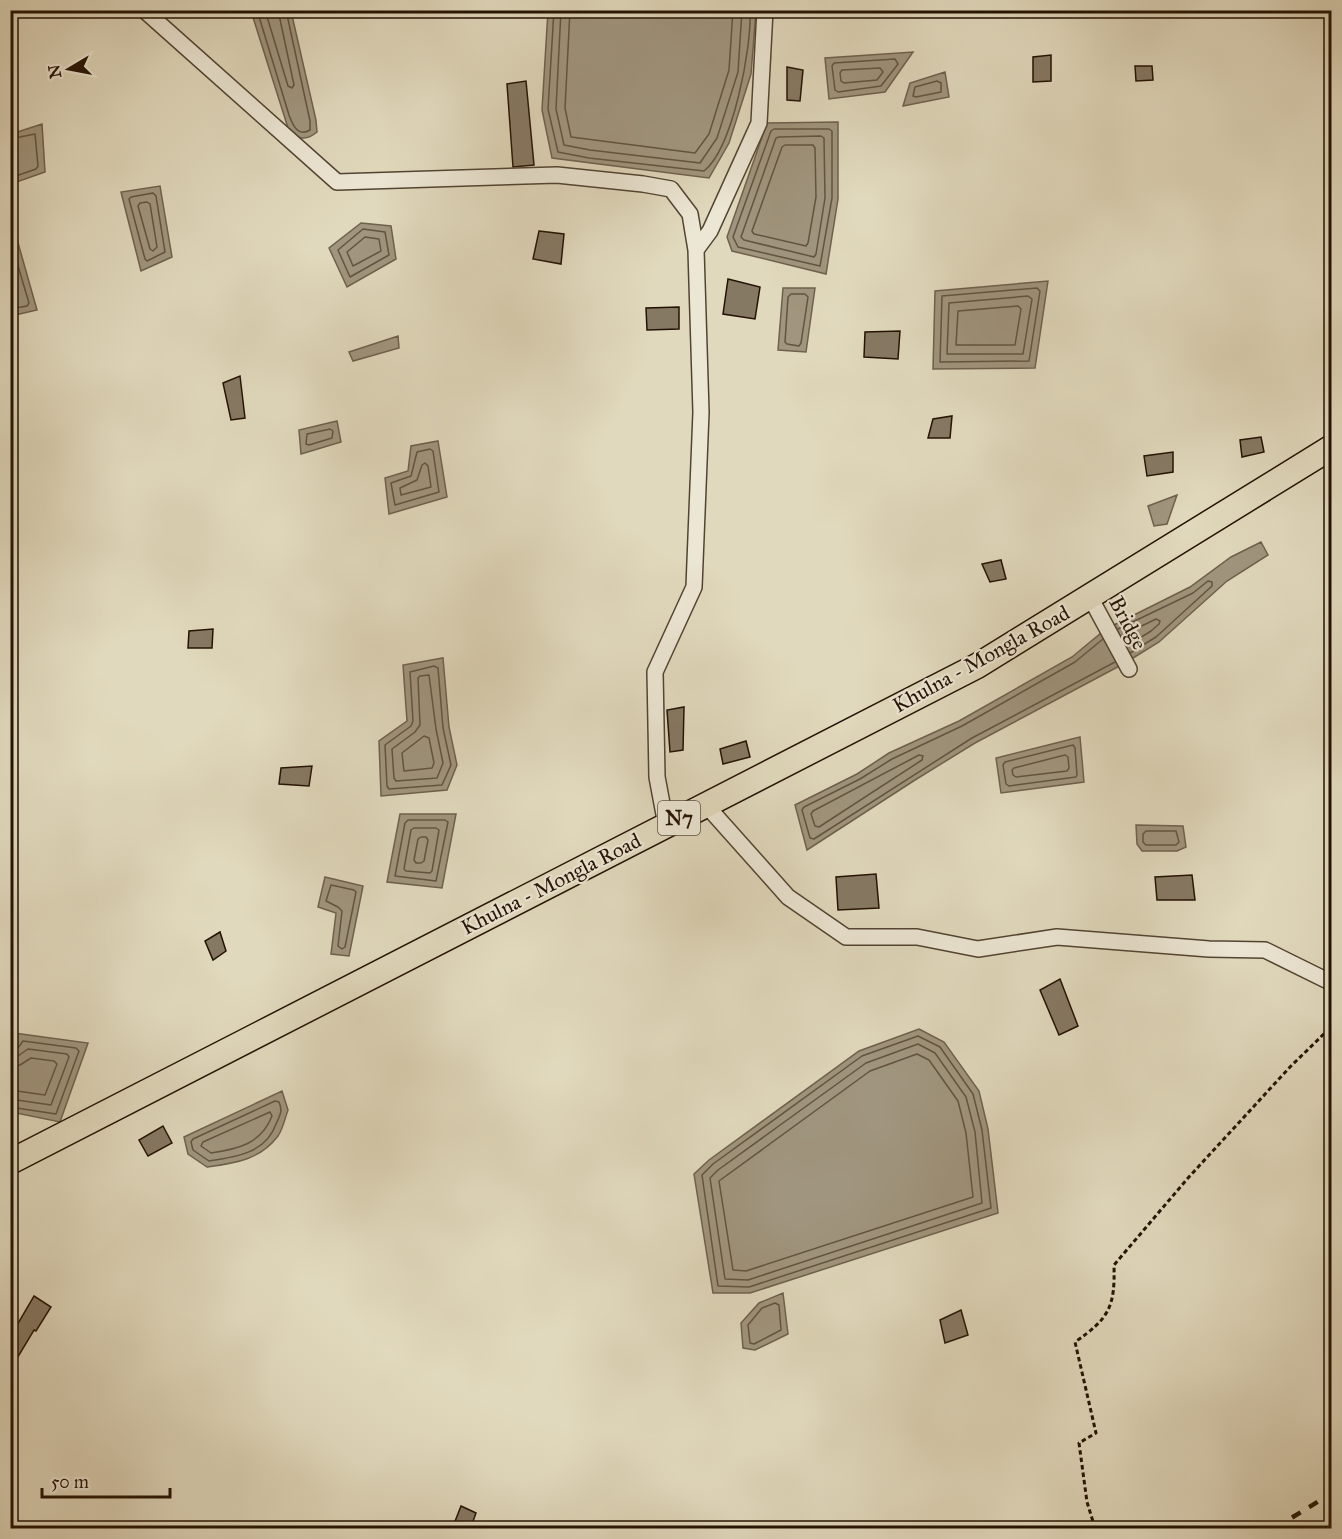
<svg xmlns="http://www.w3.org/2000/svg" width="1342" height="1539" font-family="'IM FELL Great Primer',serif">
	<rect width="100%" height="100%" fill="#e1d9bd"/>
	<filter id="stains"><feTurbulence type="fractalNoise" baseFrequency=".00333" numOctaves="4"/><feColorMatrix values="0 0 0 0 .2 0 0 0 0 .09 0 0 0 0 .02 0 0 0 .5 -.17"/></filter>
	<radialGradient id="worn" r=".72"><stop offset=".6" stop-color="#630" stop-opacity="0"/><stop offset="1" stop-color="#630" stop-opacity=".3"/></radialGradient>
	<path fill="#a0957e" stroke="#6e614d" stroke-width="1.5" d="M 251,11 L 291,11 L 316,120 L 317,132 C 305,142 297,139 288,128 Z
		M 548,11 L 756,11 L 751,74 L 729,143 L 709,178 L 552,158 L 542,110 Z
		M 913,52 L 885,92 L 829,99 L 825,58 Z
		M 945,72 L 949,97 L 903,106 L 910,83 Z
		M 838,122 L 838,199 L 826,274 L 732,251 L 727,237 L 767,123 Z
		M 42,124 L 45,172 L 11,184 L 11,134 Z
		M 160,186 L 172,257 L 141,271 L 121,192 Z
		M 11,218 L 37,310 L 11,316 L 10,316 Z
		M 361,223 L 391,226 L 396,259 L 347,287 L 329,248 Z
		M 1048,281 L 1035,368 L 933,369 L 935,291 Z
		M 783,288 L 815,288 L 806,352 L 778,350 Z
		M 398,336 L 399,348 L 353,361 L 349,352 Z
		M 337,421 L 341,442 L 301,454 L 299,430 Z
		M 438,441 L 447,497 L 389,514 L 385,478 L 408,471 L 411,446 Z
		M 1177,495 L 1167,524 L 1154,526 L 1148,506 Z
		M 1261,542 L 1268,555 L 1227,581 L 1159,642 L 1125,663 L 975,743 L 915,780 L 807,850 L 795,805 L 857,774 L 889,753 L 959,721 L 1072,657 L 1106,629 L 1190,587 L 1231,557 Z
		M 443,658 L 449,727 L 457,765 L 447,790 L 381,796 L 379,741 L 407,721 L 403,665 Z
		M 1080,737 L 1084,782 L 1001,793 L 996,758 Z
		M 400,814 L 456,814 L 442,888 L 387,882 Z
		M 1136,825 L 1183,826 L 1186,847 L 1177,851 L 1142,851 L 1137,844 Z
		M 325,877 L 363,886 L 349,956 L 331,954 L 336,913 L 318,907 Z
		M 919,1029 L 944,1042 L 979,1091 L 988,1129 L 998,1213 L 750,1293 L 713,1293 L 694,1174 L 709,1160 L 859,1051 Z
		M 14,1033 L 88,1043 L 60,1122 L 11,1112 L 11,1076 Z
		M 282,1091 L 288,1110 C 285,1118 283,1129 278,1136 C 260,1160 235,1163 207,1167 L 188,1154 L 184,1137 Z
		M 783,1293 L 788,1334 L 755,1350 L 743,1348 L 741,1323 L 759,1303 Z"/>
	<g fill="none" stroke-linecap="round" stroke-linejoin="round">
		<path stroke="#625440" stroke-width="1.5" d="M 257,10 L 289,115 C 293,126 298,137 310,130 L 310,121 L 286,10
			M 265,10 L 288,86 L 292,88 L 294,85 L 278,10
			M 554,10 L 548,109 L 558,152 L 589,158 L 704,171 C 733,148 752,47 750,10
			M 561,10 L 556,109 L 564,145 L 590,150 L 700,163 L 717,138 L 738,72 L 742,10
			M 570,10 L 565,108 L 571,137 L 695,153 L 709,134 L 729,70 L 733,10
			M 895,59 L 898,64 L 881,86 L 838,92 L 835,90 L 832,66 L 834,63 Z
			M 880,68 L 883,72 L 877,80 L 844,83 L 841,81 L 840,73 L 842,70 Z
			M 937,81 L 941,83 L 941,92 L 916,97 L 913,96 L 915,87 Z
			M 774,129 L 829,129 L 832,131 L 832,198 L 820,266 L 738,247 L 733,237 L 771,131 Z
			M 779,137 L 821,136 L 824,138 L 825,198 L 816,254 L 814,257 L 744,240 L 741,237 L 776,138 Z
			M 10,139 L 35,134 L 38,166 L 36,169 L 10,178
			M 785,145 L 813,145 L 815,148 L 816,197 L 808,243 L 806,246 L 754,234 L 752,231 L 782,147 Z
			M 153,193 L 156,196 L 165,252 L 147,261 L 145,259 L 129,199 L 131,197 Z
			M 147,202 L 150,204 L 157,247 L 153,251 L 150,249 L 138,206 L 140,203 Z
			M 363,229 L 385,232 L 389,255 L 350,277 L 338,250 Z
			M 365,237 L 379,239 L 381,251 L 353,266 L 347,252 Z
			M 10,239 L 29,303 L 27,306 L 10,309
			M 1037,288 L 1040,291 L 1029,361 L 940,362 L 942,296 Z
			M 791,294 L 805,294 L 808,297 L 801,343 L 799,346 L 787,344 L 785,342 L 788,297 Z
			M 1028,296 L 1032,299 L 1023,354 L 947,354 L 949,303 Z
			M 1018,306 L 1021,309 L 1015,345 L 956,345 L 958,311 Z
			M 330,429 L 333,431 L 332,438 L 309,445 L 306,444 L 307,434 Z
			M 430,449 L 433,451 L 439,492 L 395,505 L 391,483 L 411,476 L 417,452 Z
			M 425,463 L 428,466 L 431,487 L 401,495 L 400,488 L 417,480 L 422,465 Z
			M 1118,629 L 1193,593 L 1208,581 L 1212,582 L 1212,586 L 1156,637 L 1130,653
			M 1121,636 L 1156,619 L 1160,621 L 1159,624 L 1151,631 L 1127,646
			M 1103,639 L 1075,662 L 962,726 L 892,759 L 860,779 L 804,807 L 802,810 L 810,838 L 814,839 L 972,738 L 1115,662
			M 434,666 L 438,668 L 443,728 L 451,765 L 442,785 L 389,789 L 387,786 L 385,745 L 411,726 L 413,721 L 410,672 Z
			M 429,675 L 436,729 L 443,763 L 437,778 L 396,781 L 394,778 L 392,749 L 415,732 L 420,725 L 418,678 L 420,676 Z
			M 424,736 L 429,738 L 434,763 L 432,768 L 404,771 L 402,753 Z
			M 1073,745 L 1075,748 L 1077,775 L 1076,777 L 1009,786 L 1006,784 L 1003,765 L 1005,762 Z
			M 919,755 L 923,756 L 922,760 L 819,827 L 815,826 L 811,814 L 813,811 Z
			M 1065,755 L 1068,757 L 1069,768 L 1067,771 L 1016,777 L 1013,775 L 1012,770 L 1014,768 Z
			M 408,820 L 445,820 L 448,822 L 436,881 L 395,876 L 405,823 Z
			M 414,828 L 436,828 L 439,830 L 432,871 L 430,873 L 406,871 L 404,869 L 411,830 Z
			M 1146,831 L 1176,831 L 1179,842 L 1176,845 L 1146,845 L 1143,842 L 1143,834 Z
			M 421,837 L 426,837 L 428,840 L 424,861 L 421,863 L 416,863 L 414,860 L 418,839 Z
			M 331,885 L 354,890 L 356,892 L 345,947 L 342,949 L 338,946 L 342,911 L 338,907 L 326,901 Z
			M 918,1036 L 940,1047 L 973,1094 L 982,1130 L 991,1208 L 749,1287 L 718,1286 L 702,1175 L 713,1164 L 862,1056 Z
			M 918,1044 L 935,1053 L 966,1097 L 975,1132 L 982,1203 L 748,1280 L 725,1279 L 710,1178 L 718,1170 L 866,1063 Z
			M 10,1050 L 17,1049 L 23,1041 L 76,1048 L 79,1051 L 56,1114 L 10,1107
			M 917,1054 L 929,1060 L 958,1101 L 966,1133 L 973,1197 L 746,1271 L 733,1270 L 719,1181 L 870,1071 Z
			M 10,1058 L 18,1056 L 28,1049 L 67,1054 L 69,1057 L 51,1105 L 10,1099
			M 10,1067 L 20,1065 L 31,1058 L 54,1061 L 57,1064 L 45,1095 L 10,1090
			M 275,1101 L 279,1102 C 283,1111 280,1115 276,1124 C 266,1153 236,1157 209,1161 L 193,1150 L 191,1142 L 193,1139 Z
			M 270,1112 L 272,1116 C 261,1144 238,1149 211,1153 L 201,1146 L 203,1142 Z
			M 775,1303 L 779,1305 L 781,1330 L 754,1344 L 750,1343 L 748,1325 L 762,1308 Z"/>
	</g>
	<path fill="#867964" stroke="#231203" stroke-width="1.5" d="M 1051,55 L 1051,81 L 1033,82 L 1033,57 Z
		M 1135,66 L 1152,66 L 1153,80 L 1136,81 Z
		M 787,67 L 803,70 L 800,101 L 787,100 Z
		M 526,81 L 534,165 L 513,167 L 507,84 Z
		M 539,231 L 564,234 L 561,264 L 533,259 Z
		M 728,279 L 760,287 L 755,319 L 723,314 Z
		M 679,307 L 679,329 L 647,330 L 646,308 Z
		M 900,331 L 898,359 L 864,357 L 865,332 Z
		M 240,376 L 245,418 L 231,420 L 223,383 Z
		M 952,416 L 950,438 L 928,438 L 933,419 Z
		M 1261,437 L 1264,452 L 1242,457 L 1240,440 Z
		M 1173,452 L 1173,472 L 1147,476 L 1144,456 Z
		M 1001,560 L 1006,579 L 990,582 L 982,564 Z
		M 213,629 L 212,648 L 188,648 L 189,631 Z
		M 684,707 L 683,750 L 670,752 L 667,710 Z
		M 746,741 L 750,757 L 723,764 L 720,749 Z
		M 312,766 L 309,786 L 279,784 L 281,768 Z
		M 876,874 L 879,908 L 838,910 L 836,877 Z
		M 1192,875 L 1195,900 L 1157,900 L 1155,877 Z
		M 220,932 L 226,951 L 213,960 L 205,941 Z
		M 1060,979 L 1078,1026 L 1059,1035 L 1040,990 Z
		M 163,1126 L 172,1143 L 148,1156 L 139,1140 Z
		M 34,1296 L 51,1307 L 36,1331 L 34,1330 L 10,1370 L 10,1337 Z
		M 961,1310 L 968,1335 L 945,1343 L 940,1320 Z
		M 461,1506 L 476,1513 L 471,1527 L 454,1524 Z"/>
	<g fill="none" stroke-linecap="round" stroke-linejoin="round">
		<defs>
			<path id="minor" d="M 144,10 L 337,182 L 557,175 L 643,184 L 671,189 L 690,214 L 696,250 L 710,231 L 759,123 L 765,10
				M 1090,597 L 1129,669
				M 706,805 L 788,897 L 846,937 L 917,937 L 978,949 L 1057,937 L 1209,949 L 1265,950 L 1332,983
				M 666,825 L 657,777 L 655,672 L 694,587 L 701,412 L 696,250"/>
			<path id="trunk" d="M 10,1162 L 977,666 L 1332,447"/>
		</defs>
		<use href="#minor" stroke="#524432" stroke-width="18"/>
		<use href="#trunk" stroke="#231203" stroke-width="27"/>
		<path stroke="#231203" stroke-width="3" stroke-dasharray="4.5 3" stroke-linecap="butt" d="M 1095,1528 L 1087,1502 L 1079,1443 L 1096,1433 L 1075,1342 C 1110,1318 1115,1306 1114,1265 L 1188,1178 L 1290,1067 L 1332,1026"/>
		<use href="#minor" stroke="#ece6d4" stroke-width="15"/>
		<use href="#trunk" stroke="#e1d9bd" stroke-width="24"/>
		<path stroke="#231203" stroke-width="4.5" stroke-dasharray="10 10" stroke-linecap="butt" d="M 1275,1528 L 1332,1493"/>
	</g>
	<g text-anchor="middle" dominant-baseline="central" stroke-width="4.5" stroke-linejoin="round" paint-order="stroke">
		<rect fill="#ece6d4" stroke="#5f5242" stroke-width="1.5" x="658" y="801" width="42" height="34" rx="4.5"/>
		<g font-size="20" font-weight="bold" fill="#231203">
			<text x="679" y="818">N7</text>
		</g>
		<g font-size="21" fill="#231203" stroke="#ece6d4">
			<text transform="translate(1128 623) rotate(62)">Bridge</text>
			<text transform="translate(981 659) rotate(-29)">Khulna - Mongla Road</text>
			<text transform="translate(551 884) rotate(-27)">Khulna - Mongla Road</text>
		</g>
	</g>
	<rect width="1342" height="1539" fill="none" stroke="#e1d9bd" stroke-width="36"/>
	<rect x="12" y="12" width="1318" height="1515" fill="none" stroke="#231203" stroke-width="3"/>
	<rect x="18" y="18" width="1306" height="1503" fill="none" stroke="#231203" stroke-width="1.5"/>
	<g transform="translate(69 69) rotate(260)" stroke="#ece6d4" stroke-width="4.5" paint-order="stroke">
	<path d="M0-4.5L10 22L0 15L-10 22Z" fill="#231203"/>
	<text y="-9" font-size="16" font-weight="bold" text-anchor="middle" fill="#231203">N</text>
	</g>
	<path d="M42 1488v9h128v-9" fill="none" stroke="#231203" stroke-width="3"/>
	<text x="51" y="1488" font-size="18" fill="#231203" stroke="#ece6d4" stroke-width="4.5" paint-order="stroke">50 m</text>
	<rect width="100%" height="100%" filter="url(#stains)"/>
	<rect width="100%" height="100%" fill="url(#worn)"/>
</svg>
